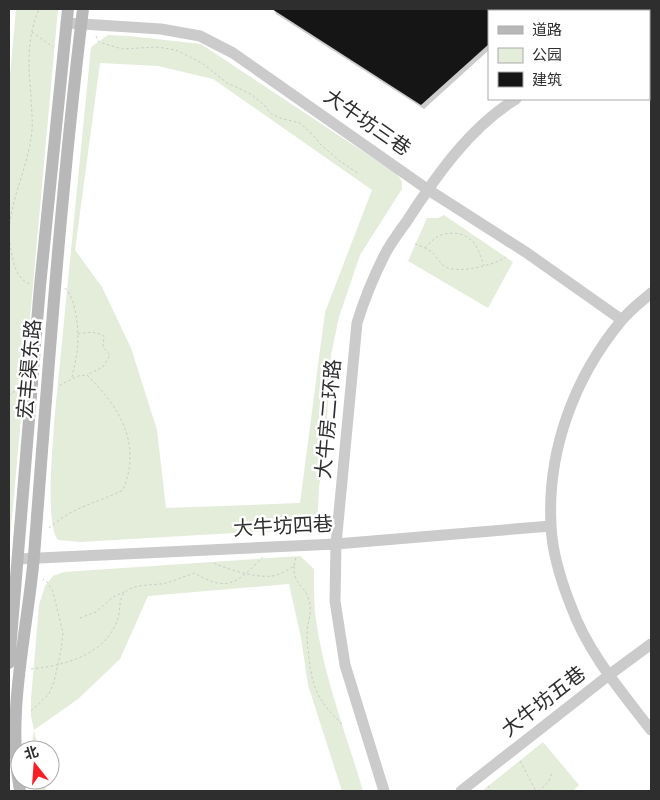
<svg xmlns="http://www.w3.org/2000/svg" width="660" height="800" font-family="'Alegreya Sans','Noto Sans SC',sans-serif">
	<rect width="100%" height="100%" fill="#fff"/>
	<path fill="#e3edd9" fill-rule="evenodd" d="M 16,9 L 58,9 L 9,550 L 9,87 Z
		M 108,35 L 129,36 L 201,44 L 397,174 L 402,182 L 402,189 L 360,255 L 339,317 L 331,355 L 325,448 L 319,487 L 318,511 L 312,522 L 301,531 L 251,532 L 80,542 L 58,540 C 45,525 53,445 54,423 L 91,47 ZM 100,63 L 158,66 L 213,79 L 372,190 L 325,312 L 300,503 L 166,508 L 157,430 L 131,348 L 102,287 L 75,250 Z
		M 444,215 L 513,262 L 488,308 L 408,261 L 427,218 L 438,218 Z
		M 300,556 L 314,569 C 314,584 314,598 315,612 C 322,673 346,733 363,791 L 342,791 L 308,685 L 301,638 L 289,584 L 148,596 L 120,659 L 78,699 L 34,730 L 38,750 L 31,750 L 34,730 L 31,716 L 31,699 L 39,605 L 45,586 L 53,576 L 64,572 Z
		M 543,742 L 579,785 L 573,791 L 482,791 Z
		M 33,780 L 44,780 L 46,791 L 35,791 Z"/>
	<path fill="#0003" d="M 274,9 L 530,9 L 528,11 L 489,11 L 489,50 L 424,109 L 276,14 Z"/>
	<path fill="#151515" d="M 272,9 L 489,9 L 489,44 L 421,105 Z"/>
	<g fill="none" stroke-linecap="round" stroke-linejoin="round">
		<path stroke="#cbcbcb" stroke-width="1" stroke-dasharray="2.5 2.5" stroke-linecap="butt" d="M 32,32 L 53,47
			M 96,36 L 99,42 L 122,49 L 157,47 L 176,50 L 202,63 L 227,83 L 251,94 L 265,106 L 270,113 L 280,118 L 300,123 L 313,135 L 321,145 L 340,161 L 359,174
			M 9,234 C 10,198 29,166 32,130 C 33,119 31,107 31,95 C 28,66 27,36 39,9
			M 9,238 C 12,254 13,278 30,284
			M 415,244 C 421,246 428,249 433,253 C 437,257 440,264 446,267 C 459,274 494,265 506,257
			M 425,248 C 429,244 433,239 437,237 C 446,231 463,232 471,240 C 478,246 480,256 484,265
			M 65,288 C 78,300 80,341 76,358 C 75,365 73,371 72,378
			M 78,334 C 87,332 95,331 104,336 L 103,347 L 110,355 L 103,367 L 87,375
			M 9,396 L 13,392 L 21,391
			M 49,528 C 74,506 95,504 123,490 C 142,443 120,408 87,375 L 78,376 L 58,386
			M 214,563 C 229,570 256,578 272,576 C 280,575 287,570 294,566 L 296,557
			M 294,566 C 293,585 305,585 309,600 C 313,613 307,621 307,634 C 307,641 308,649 309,657 C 312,689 319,702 342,724
			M 80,618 L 96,612 L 113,597 L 124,592
			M 31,669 C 63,666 105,655 117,621 C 121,613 118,598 125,592 C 135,583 154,586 166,583 C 176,580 185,576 195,573 C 228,594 239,581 263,557
			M 31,711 L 49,694 L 54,682 L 61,650 L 63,633 L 53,592 L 48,583 L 43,579
			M 520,761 L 536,791
			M 488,786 L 492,791
			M 538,791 C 546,786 550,781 552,772"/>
		<path stroke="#cbcbcb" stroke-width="11" d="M 645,9 L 646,11
			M 649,19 L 651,27
			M 66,23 L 161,29 L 200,36 L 233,53 L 427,189 L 527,253 L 622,320
			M 649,40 L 651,39
			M 651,293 C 641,302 629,311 621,321 C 574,378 547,451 551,525 C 552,552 561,581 571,606 C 588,653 621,691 651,730
			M 18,559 L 336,544 L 551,526
			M 384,791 L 345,665 L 335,601 L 336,544 L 357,323 C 364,300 373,278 384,256 C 390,244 399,232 407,221 C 436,176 470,127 516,99
			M 461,791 L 609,675 L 651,644"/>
		<path stroke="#b8b8b8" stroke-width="12" d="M 9,663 L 40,286 L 68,9
			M 20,791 C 6,713 27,634 34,556 C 48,373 61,190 83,9"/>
	</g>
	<g text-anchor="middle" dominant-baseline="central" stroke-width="5" stroke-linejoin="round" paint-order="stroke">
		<g font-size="20" fill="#2e2e2e" stroke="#fff">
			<text transform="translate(367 123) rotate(35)">大牛坊三巷</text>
			<text transform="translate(30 369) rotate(-85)">宏丰渠东路</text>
			<text transform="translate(329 419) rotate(-85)">大牛房二环路</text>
			<text transform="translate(283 527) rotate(-3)">大牛坊四巷</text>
			<text transform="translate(544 702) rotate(-38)">大牛坊五巷</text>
		</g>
	</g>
	<rect width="660" height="800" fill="none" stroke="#2e2e2e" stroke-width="20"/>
	<rect x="488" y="10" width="162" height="90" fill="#ffffff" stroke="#ababab"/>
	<rect x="498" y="26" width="25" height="8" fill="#b8b8b8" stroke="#ababab"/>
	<text x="532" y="35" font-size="15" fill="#2e2e2e">道路</text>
	<rect x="498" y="48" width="25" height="15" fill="#e3edd9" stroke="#ababab"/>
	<text x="532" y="60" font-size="15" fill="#2e2e2e">公园</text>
	<rect x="498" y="72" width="25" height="15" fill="#151515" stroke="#ababab"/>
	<text x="532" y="85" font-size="15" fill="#2e2e2e">建筑</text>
	<g transform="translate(35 765) rotate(343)"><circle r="24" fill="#ffffff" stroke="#ababab"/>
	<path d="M0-4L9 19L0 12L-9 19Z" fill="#f51f25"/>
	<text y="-8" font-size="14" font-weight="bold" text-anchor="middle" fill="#2e2e2e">北</text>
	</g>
</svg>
